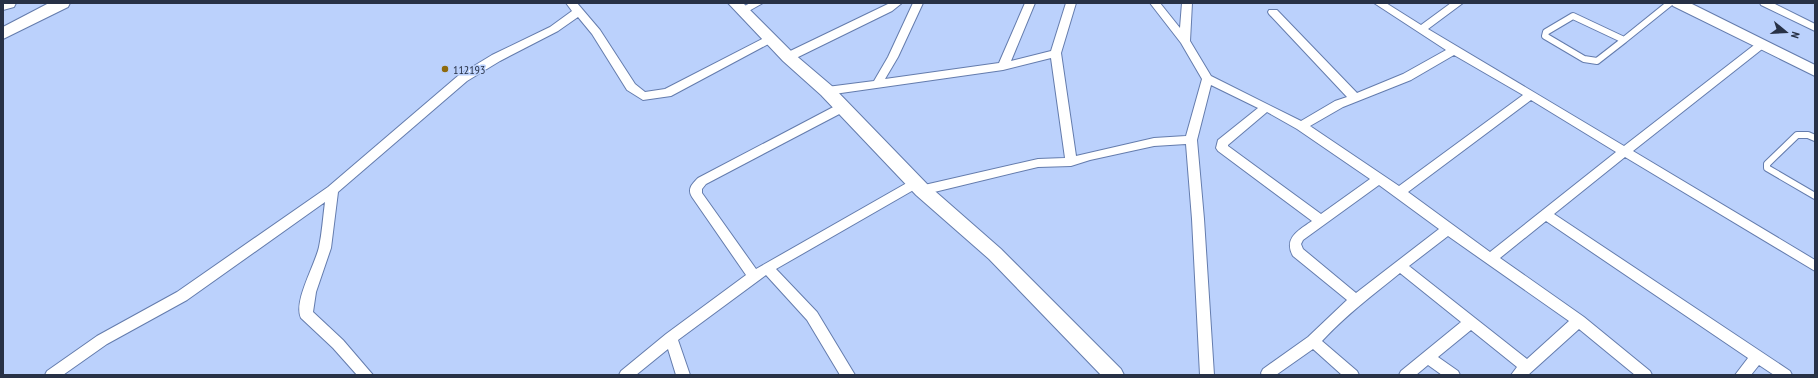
<svg xmlns="http://www.w3.org/2000/svg" width="1818" height="378" font-family="'PT Sans Narrow',sans-serif">
	<rect width="100%" height="100%" fill="#bbd1fc"/>
	<g fill="none" stroke-linecap="round" stroke-linejoin="round">
		<defs>
			<path id="lane" d="M 1573,16 L 1624,40 L 1597,61 L 1584,59 L 1545,36 L 1546,32 Z
				M 1624,40 L 1670,3
				M 1815,138 L 1808,135 L 1797,135 L 1767,164 L 1767,168 L 1815,196"/>
			<path id="street" d="M 566,3 L 577,3 L 600,30 L 635,84 L 645,92 L 665,89 L 766,37 L 774,37 L 775,39 L 774,41 L 671,96 L 643,100 L 627,90 L 592,34 L 578,17 L 558,31 L 500,61 L 467,81 L 338,192 L 331,248 L 316,292 L 313,312 L 343,340 L 373,375 L 357,375 L 333,348 L 301,318 C 293,302 315,265 319,247 C 322,233 323,217 325,202 L 187,300 L 107,344 L 63,375 L 45,375 L 47,371 L 97,336 L 177,292 L 328,187 L 459,75 L 492,55 L 550,27 L 572,11 Z
				M 750,3 L 763,3 L 747,12 L 739,12 L 738,10 Z
				M 890,3 L 902,3 L 892,11 L 792,60 L 784,60 L 783,57 L 784,54 Z
				M 913,3 L 923,3 L 898,57 L 885,79 L 999,63 L 1025,3 L 1035,3 L 1011,61 L 1051,51 L 1066,3 L 1076,3 L 1061,53 L 1076,156 L 1154,138 L 1186,136 L 1202,79 L 1181,43 L 1150,3 L 1160,3 L 1180,28 L 1182,3 L 1192,3 L 1190,41 L 1211,76 L 1301,121 L 1335,101 L 1347,97 L 1269,14 L 1268,12 L 1269,10 L 1277,10 L 1357,93 L 1403,74 L 1446,50 L 1374,3 L 1386,3 L 1421,25 L 1451,3 L 1463,3 L 1428,29 L 1624,146 L 1758,42 L 1766,42 L 1767,44 L 1766,46 L 1633,151 L 1815,260 L 1815,271 L 1625,157 L 1554,214 L 1790,371 L 1792,375 L 1774,375 L 1759,365 L 1751,375 L 1735,375 L 1748,358 L 1546,221 L 1500,258 L 1584,317 L 1650,371 L 1652,375 L 1635,375 L 1579,329 L 1528,375 L 1511,375 L 1517,367 L 1471,330 L 1438,357 L 1458,371 L 1460,375 L 1442,375 L 1428,365 L 1416,375 L 1399,375 L 1401,371 L 1461,322 L 1400,273 C 1373,295 1346,315 1322,341 L 1357,371 L 1359,375 L 1342,375 L 1313,349 L 1276,375 L 1262,375 L 1261,373 L 1263,369 L 1308,337 L 1347,300 L 1293,256 C 1283,238 1299,230 1312,221 L 1218,151 L 1216,148 L 1218,140 L 1258,108 L 1211,85 L 1197,140 L 1204,219 L 1214,375 L 1200,375 L 1192,219 L 1186,144 L 1154,146 L 1090,160 L 1071,166 L 1038,167 L 922,195 L 918,193 L 916,190 L 917,188 L 776,269 L 817,312 L 855,375 L 840,375 L 807,320 L 766,275 L 678,340 L 690,375 L 676,375 L 668,349 L 636,375 L 619,375 L 621,371 L 666,334 L 746,275 L 692,197 C 687,189 692,184 698,178 L 839,104 L 847,104 L 849,107 L 847,110 L 706,184 L 702,189 L 702,193 L 756,269 L 912,180 L 916,179 L 920,180 L 922,183 L 920,186 L 1038,159 L 1065,158 L 1051,58 L 1003,70 L 827,95 L 823,94 L 822,91 L 823,88 L 827,87 L 874,81 L 888,57 ZM 1454,55 L 1523,95 L 1399,186 L 1310,126 L 1343,107 L 1411,80 ZM 1531,100 L 1616,152 L 1490,252 L 1408,192 ZM 1267,112 L 1297,129 L 1370,179 L 1321,214 L 1228,146 L 1228,145 ZM 1379,185 L 1439,229 L 1356,293 L 1303,249 L 1301,244 L 1303,240 ZM 1448,236 L 1569,321 L 1527,359 L 1409,266 Z
				M 1760,3 L 1773,3 L 1815,24 L 1815,31 L 1761,5 Z"/>
			<path id="secondary" d="M 728,3 L 743,3 L 793,53 L 833,87 L 928,185 L 1001,249 L 1121,369 L 1124,375 L 1101,375 L 989,259 L 916,195 L 821,95 L 783,61 Z
				M 1671,3 L 1690,3 L 1815,65 L 1815,76 L 1673,6 Z"/>
			<path id="primary" d="M 3,3 L 16,3 L 14,7 L 3,10 Z
				M 49,3 L 70,3 L 68,7 L 3,39 L 3,27 Z"/>
		</defs>
		<use href="#lane" stroke="#647cad" stroke-width="8"/>
		<use href="#street" stroke="#647cad" stroke-width="2"/>
		<use href="#secondary" stroke="#647cad" stroke-width="2"/>
		<use href="#primary" stroke="#647cad" stroke-width="2"/>
		<use href="#lane" stroke="#fff" stroke-width="6"/>
		<use href="#street" fill="#fff" fill-rule="evenodd"/>
		<use href="#secondary" fill="#fff" fill-rule="evenodd"/>
		<use href="#primary" fill="#fff" fill-rule="evenodd"/>
	</g>
	<circle fill="#8e6a0d" stroke="#bbd1fc" stroke-width="1.5" cx="445" cy="69" r="4"/>
	<g text-anchor="middle" dominant-baseline="central" stroke-width="3" stroke-linejoin="round" paint-order="stroke">
		<g font-size="12" fill="#273146" stroke="#bbd1fc" text-anchor="start">
			<text x="453" y="69">112193</text>
		</g>
	</g>
	<rect width="1818" height="378" fill="none" stroke="#273146" stroke-width="8"/>
	<g transform="translate(1786 32) rotate(108)" stroke="#bbd1fc" stroke-width="3" paint-order="stroke">
	<path d="M0-3L7 15L0 10L-7 15Z" fill="#273146"/>
	<text y="-6" font-size="11" font-weight="bold" text-anchor="middle" fill="#273146">N</text>
	</g>
</svg>
